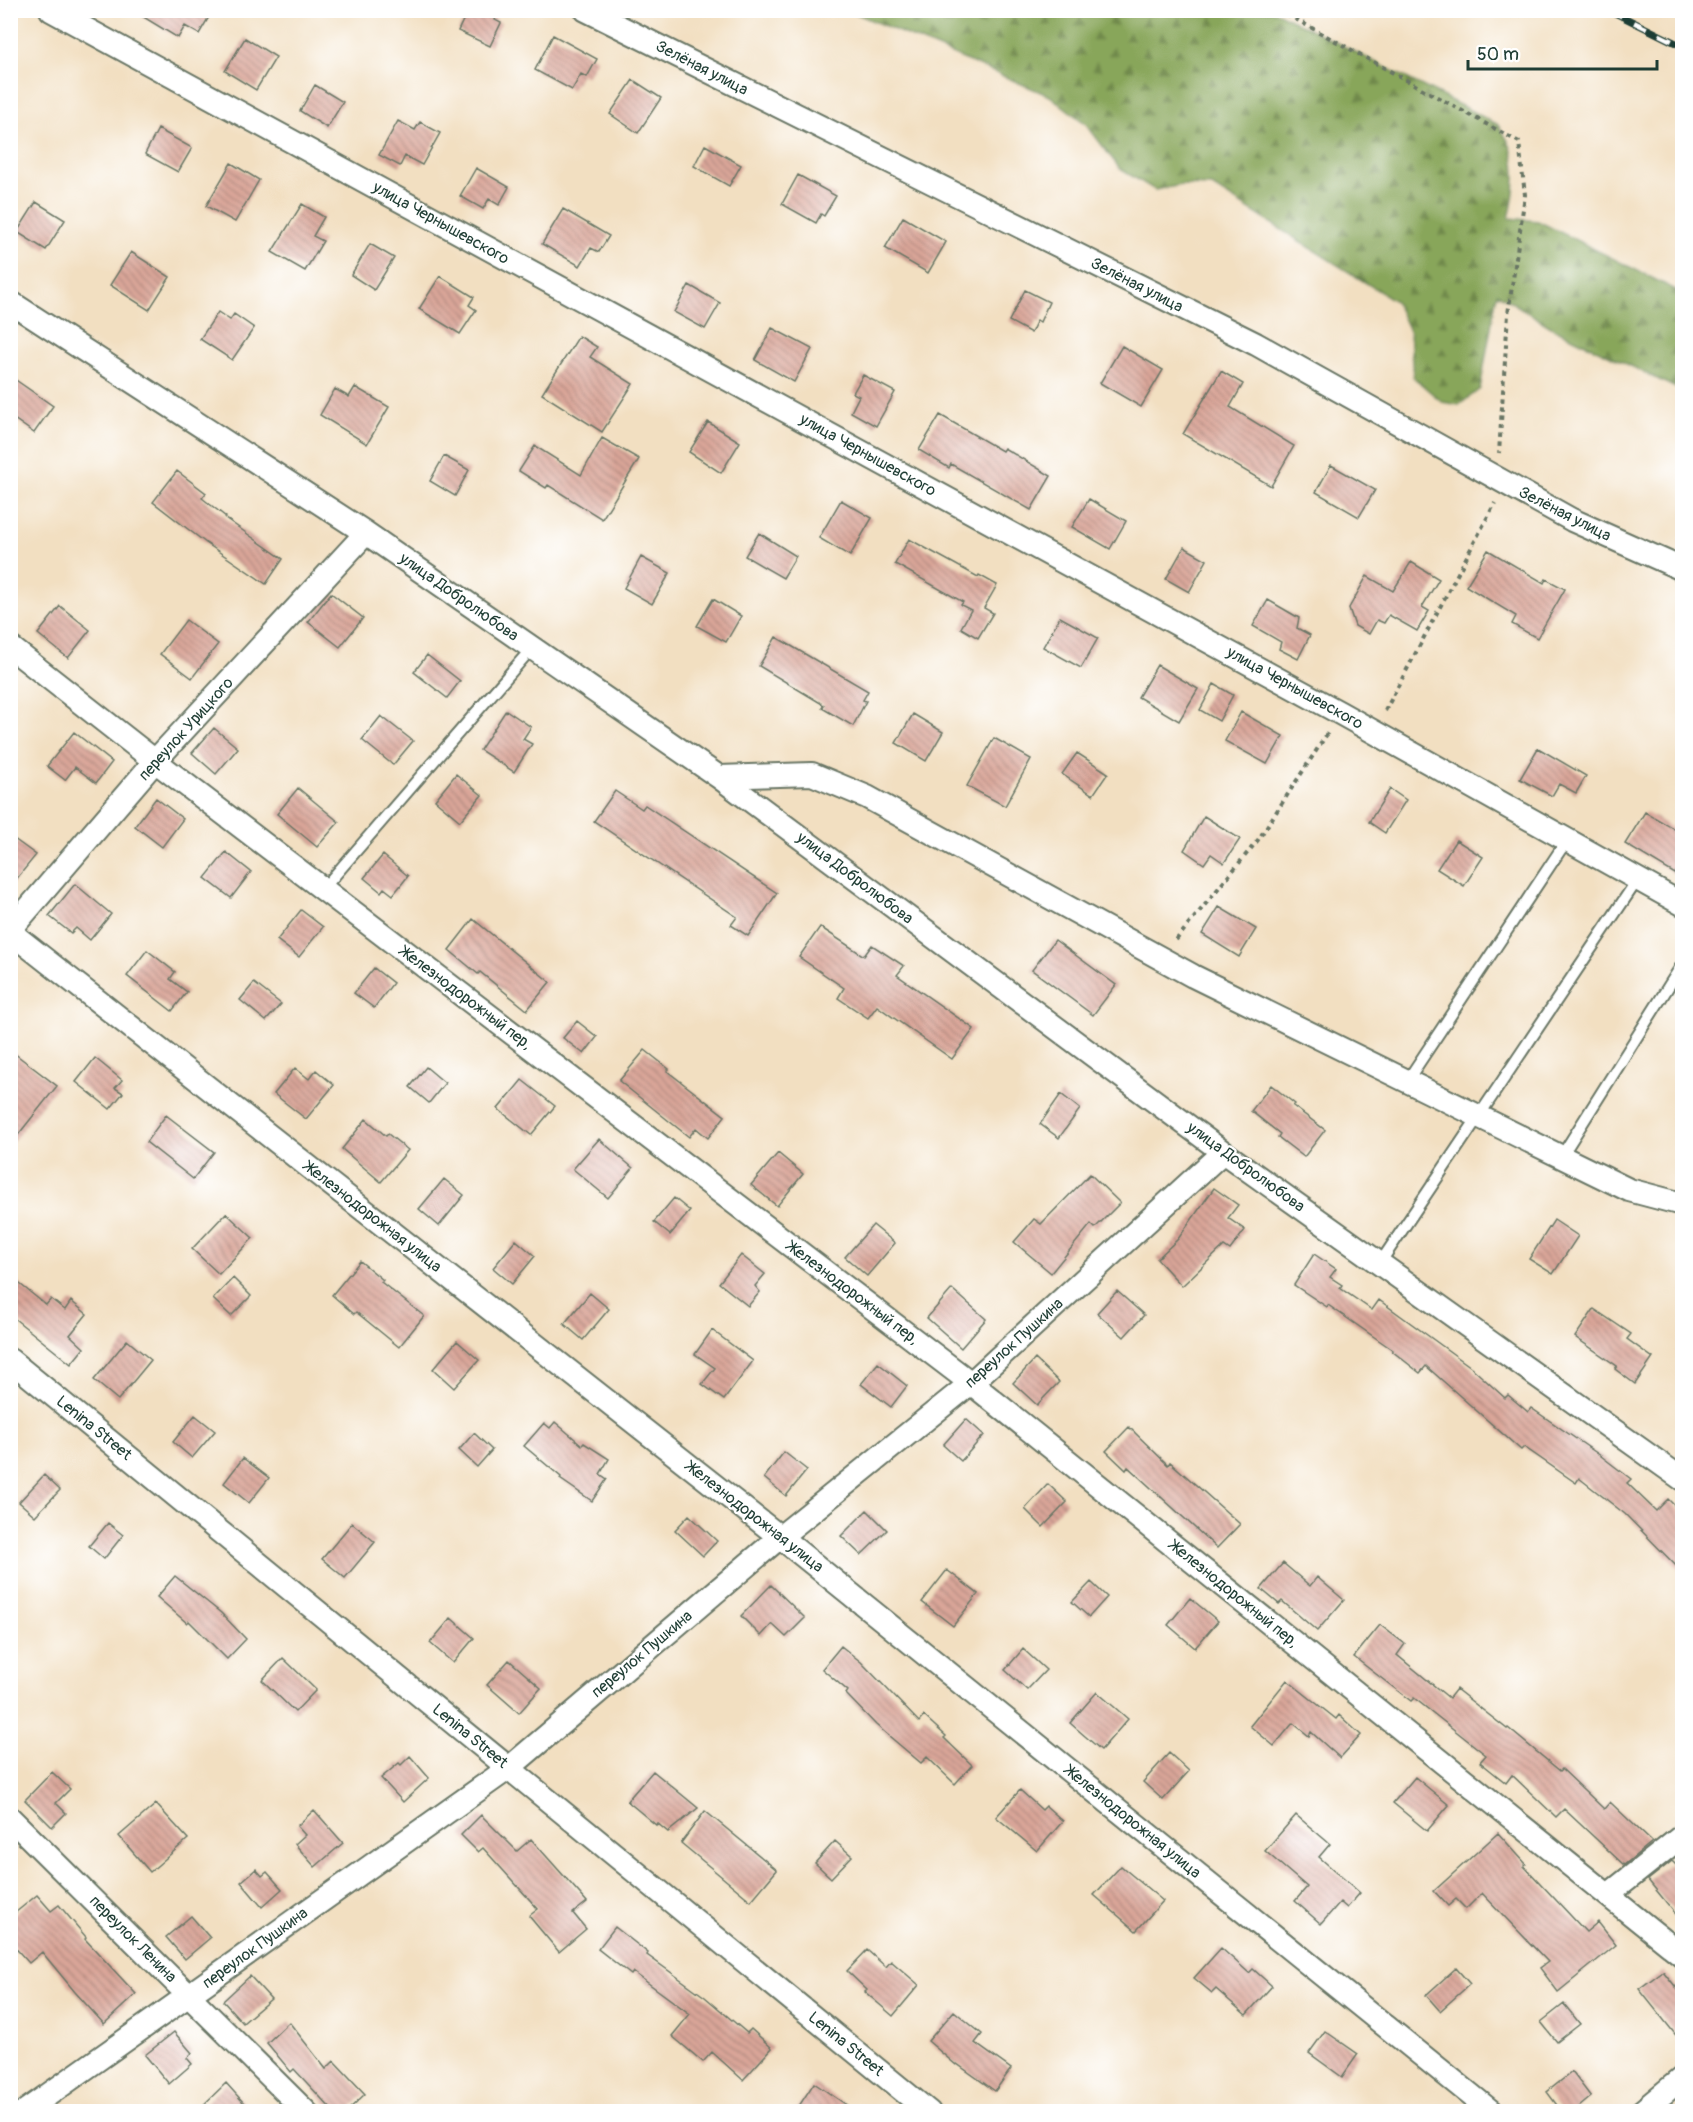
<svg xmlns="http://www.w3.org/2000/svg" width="1693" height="2122" font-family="Pangolin,sans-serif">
	<defs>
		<pattern id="forest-firs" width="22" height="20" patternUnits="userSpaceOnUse" patternTransform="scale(1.5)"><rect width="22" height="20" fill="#88a65a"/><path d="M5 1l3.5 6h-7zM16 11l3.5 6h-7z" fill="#6f884b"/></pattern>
		<pattern id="building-back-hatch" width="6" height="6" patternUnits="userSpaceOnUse" patternTransform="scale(1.5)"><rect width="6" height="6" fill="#daa699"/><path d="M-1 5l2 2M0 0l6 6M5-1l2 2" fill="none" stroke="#b0887e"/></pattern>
	</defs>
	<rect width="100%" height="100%" fill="#fff"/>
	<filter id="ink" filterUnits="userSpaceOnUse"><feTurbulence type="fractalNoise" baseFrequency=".0167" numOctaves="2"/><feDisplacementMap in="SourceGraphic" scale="12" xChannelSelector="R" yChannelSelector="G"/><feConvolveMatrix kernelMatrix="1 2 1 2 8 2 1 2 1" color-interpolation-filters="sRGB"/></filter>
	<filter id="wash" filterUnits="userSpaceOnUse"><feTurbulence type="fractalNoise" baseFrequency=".008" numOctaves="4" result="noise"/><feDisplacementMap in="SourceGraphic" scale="24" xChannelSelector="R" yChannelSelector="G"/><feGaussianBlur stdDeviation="1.35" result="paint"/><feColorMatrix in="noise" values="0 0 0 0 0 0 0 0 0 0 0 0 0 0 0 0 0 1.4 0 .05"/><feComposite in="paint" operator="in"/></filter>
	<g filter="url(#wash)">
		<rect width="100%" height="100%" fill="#f2dfc1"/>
		<path fill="url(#forest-firs)" stroke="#547247" stroke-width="1.5" d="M 850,11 L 1275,11 L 1497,124 C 1500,129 1505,135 1508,141 C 1519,162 1515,196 1509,218 L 1538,221 L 1682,293 L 1682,391 L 1551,327 L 1497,293 L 1480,389 L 1459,405 L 1442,402 L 1413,377 L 1410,333 L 1395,301 L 1212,186 L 1182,185 L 1155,190 L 1120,169 L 1086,124 L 1050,96 Z"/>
		<g id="blocks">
			<path fill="url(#building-back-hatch)" d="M 132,10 L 213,10 L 199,34 L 185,26 L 178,38 Z
				M 468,10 L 499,10 L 495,20 L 501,23 L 490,46 L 458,31 Z
				M 553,35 L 597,59 L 587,77 L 581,74 L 572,90 L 535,70 Z
				M 245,38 L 276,57 L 256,90 L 225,71 Z
				M 633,80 L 661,98 L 638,133 L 610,114 Z
				M 315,85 L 343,102 L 327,128 L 300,111 Z
				M 398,121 L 415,130 L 420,122 L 440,133 L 422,165 L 405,156 L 400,166 L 379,155 Z
				M 158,129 L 192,148 L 178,172 L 145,154 Z
				M 705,145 L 741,165 L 729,186 L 694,166 Z
				M 231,163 L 259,180 L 235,222 L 206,206 Z
				M 476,168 L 509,187 L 499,205 L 489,199 L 483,209 L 460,196 Z
				M 798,175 L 836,196 L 824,216 L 821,214 L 816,223 L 782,204 Z
				M 36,202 L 65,220 L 46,250 L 17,232 Z
				M 302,204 L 324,217 L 313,236 L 323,241 L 305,271 L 272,252 Z
				M 563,209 L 609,236 L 599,252 L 591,248 L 580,266 L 542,244 Z
				M 903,217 L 946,242 L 928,273 L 885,248 Z
				M 370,244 L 394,258 L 374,290 L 351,275 Z
				M 131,252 L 170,277 L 149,310 L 110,285 Z
				M 440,276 L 474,297 L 469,305 L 476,310 L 460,334 L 419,309 Z
				M 689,285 L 720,303 L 705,329 L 674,312 Z
				M 1025,290 L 1049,302 L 1040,322 L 1037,320 L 1031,333 L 1009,321 Z
				M 218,312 L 230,320 L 234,314 L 254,328 L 232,360 L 200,339 Z
				M 772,328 L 812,349 L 794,382 L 755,360 Z
				M 579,336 L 597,347 L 590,357 L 633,384 L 602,432 L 542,394 Z
				M 1122,346 L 1163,370 L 1141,407 L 1100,383 Z
				M 1221,371 L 1243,384 L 1230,407 L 1294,446 L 1271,486 L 1183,434 Z
				M 863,375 L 895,392 L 876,426 L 851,412 L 859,396 L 853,393 Z
				M 10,376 L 53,406 L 34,433 L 10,416 Z
				M 355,387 L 389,407 L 367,444 L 320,415 L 335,389 L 349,397 Z
				M 940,415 L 1002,451 L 1004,448 L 1051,476 L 1031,510 L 951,464 L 949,468 L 919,450 Z
				M 708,422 L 740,442 L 721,473 L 689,452 Z
				M 602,438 L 639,459 L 602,519 L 548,485 L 546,488 L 519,471 L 535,446 L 581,475 Z
				M 444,456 L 469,470 L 455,496 L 430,481 Z
				M 1331,465 L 1375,490 L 1359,517 L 1316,492 Z
				M 177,471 L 206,493 L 202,498 L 226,517 L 225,518 L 283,559 L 266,584 L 206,543 L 153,502 Z
				M 1089,499 L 1126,521 L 1110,549 L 1072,527 Z
				M 841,500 L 872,518 L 850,556 L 819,538 Z
				M 759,533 L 796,556 L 783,578 L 745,556 Z
				M 909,539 L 978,577 L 979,575 L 997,585 L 984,608 L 993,613 L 978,638 L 961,628 L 971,610 L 961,605 L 963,602 L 895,564 Z
				M 1184,547 L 1207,560 L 1189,592 L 1166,579 Z
				M 1488,550 L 1544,583 L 1546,579 L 1565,589 L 1537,638 L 1512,624 L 1516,616 L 1466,586 Z
				M 641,557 L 670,573 L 652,604 L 624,588 Z
				M 1411,562 L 1439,579 L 1422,607 L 1429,611 L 1417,631 L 1389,615 L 1384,623 L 1377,620 L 1369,634 L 1355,626 L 1349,608 L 1367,576 L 1393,591 Z
				M 331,593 L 363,618 L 340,647 L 308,622 Z
				M 713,599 L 741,616 L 726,642 L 697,626 Z
				M 1268,600 L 1299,618 L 1297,628 L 1310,635 L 1298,659 L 1279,649 L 1281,642 L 1253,626 Z
				M 60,606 L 90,630 L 68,658 L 38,634 Z
				M 1060,617 L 1098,638 L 1081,668 L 1043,647 Z
				M 186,620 L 218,644 L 192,678 L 160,654 Z
				M 776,637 L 868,691 L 863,700 L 866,701 L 853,726 L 822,708 L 824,705 L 759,666 Z
				M 427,655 L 460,681 L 447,698 L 414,672 Z
				M 1157,665 L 1198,689 L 1179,721 L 1138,697 Z
				M 1214,684 L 1233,695 L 1219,721 L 1200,710 Z
				M 506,710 L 531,727 L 523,739 L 532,744 L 514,772 L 480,750 Z
				M 1241,712 L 1283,736 L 1267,764 L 1225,741 Z
				M 913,714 L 943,732 L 926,761 L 896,743 Z
				M 381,716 L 413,741 L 393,765 L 362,740 Z
				M 214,728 L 238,748 L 216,774 L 192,753 Z
				M 74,732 L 112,762 L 96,783 L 75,767 L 65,780 L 47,766 Z
				M 994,738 L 1031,759 L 1005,806 L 967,786 Z
				M 1538,748 L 1586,776 L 1576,793 L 1559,784 L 1552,796 L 1520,779 Z
				M 1077,753 L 1108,773 L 1093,795 L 1062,774 Z
				M 456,774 L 482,795 L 460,821 L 435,800 Z
				M 298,788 L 339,822 L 317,847 L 277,814 Z
				M 1390,789 L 1406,800 L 1385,833 L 1369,822 Z
				M 615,791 L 642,809 L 645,805 L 777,893 L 748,936 L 731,925 L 737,917 L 594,821 Z
				M 156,798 L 183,819 L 162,847 L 135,826 Z
				M 1645,812 L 1683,834 L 1683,860 L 1675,874 L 1625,844 Z
				M 1204,816 L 1240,839 L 1224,863 L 1211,854 L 1204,864 L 1184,850 Z
				M 10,836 L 36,855 L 10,887 Z
				M 1456,840 L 1483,857 L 1464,886 L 1437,869 Z
				M 226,852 L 251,872 L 231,898 L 205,878 Z
				M 383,855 L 408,876 L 393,895 L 384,888 L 381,892 L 364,878 Z
				M 75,884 L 111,914 L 90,940 L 76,928 L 71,933 L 49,916 Z
				M 1219,907 L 1256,929 L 1239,957 L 1202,934 Z
				M 301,910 L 323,927 L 299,957 L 277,940 Z
				M 473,919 L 550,982 L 527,1010 L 480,972 L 478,974 L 449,950 Z
				M 820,927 L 864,956 L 872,945 L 904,966 L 897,975 L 974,1029 L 952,1059 L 877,1006 L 868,1018 L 838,998 L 844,988 L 799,957 Z
				M 1055,940 L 1116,985 L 1093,1015 L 1032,970 Z
				M 147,950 L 175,972 L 170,979 L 187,992 L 172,1011 L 127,976 Z
				M 374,968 L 393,983 L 374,1008 L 354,993 Z
				M 254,983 L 281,1004 L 266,1021 L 240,1000 Z
				M 577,1021 L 597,1037 L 584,1054 L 563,1038 Z
				M 10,1050 L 57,1086 L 10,1145 Z
				M 645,1050 L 669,1069 L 667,1071 L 725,1116 L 708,1138 L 696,1128 L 689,1137 L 619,1081 Z
				M 95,1058 L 122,1080 L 115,1088 L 123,1093 L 110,1109 L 76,1082 Z
				M 426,1067 L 445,1083 L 429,1103 L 410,1087 Z
				M 295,1068 L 309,1079 L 316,1070 L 334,1085 L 306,1119 L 274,1094 Z
				M 522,1080 L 555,1106 L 531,1135 L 498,1109 Z
				M 1271,1085 L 1295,1104 L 1293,1106 L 1325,1130 L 1304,1157 L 1278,1137 L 1280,1134 L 1251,1111 Z
				M 1061,1094 L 1080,1109 L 1059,1138 L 1040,1124 Z
				M 166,1115 L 214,1152 L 193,1179 L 146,1142 Z
				M 366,1119 L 386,1136 L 388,1134 L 408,1150 L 381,1182 L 342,1149 Z
				M 599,1139 L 633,1168 L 608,1198 L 573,1169 Z
				M 778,1153 L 803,1174 L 777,1206 L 751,1185 Z
				M 1090,1174 L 1120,1203 L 1095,1228 L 1091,1224 L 1051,1273 L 1014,1242 L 1034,1219 L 1041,1224 Z
				M 444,1179 L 464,1195 L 439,1226 L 419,1209 Z
				M 1214,1188 L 1238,1205 L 1228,1218 L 1245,1230 L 1230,1250 L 1224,1246 L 1182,1286 L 1157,1259 L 1178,1239 Z
				M 674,1198 L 690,1211 L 670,1235 L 654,1222 Z
				M 226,1213 L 253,1238 L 219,1274 L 192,1249 Z
				M 1554,1220 L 1578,1236 L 1553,1274 L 1529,1259 Z
				M 873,1225 L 895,1243 L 867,1276 L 845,1257 Z
				M 516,1240 L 535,1256 L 512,1284 L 493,1268 Z
				M 1314,1254 L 1336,1269 L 1330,1277 L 1342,1285 L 1340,1288 L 1372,1310 L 1379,1300 L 1471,1367 L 1505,1398 L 1508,1395 L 1528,1412 L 1531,1408 L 1601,1456 L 1631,1479 L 1627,1483 L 1656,1511 L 1668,1499 L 1683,1514 L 1683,1573 L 1625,1514 L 1579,1478 L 1576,1483 L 1524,1447 L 1521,1450 L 1426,1366 L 1420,1373 L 1392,1351 L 1393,1350 L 1328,1305 L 1327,1307 L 1294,1285 Z
				M 741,1255 L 765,1274 L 755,1286 L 760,1292 L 748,1306 L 719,1283 Z
				M 360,1261 L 383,1280 L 381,1282 L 424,1316 L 399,1347 L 356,1312 L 354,1314 L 332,1295 Z
				M 10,1276 L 46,1305 L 51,1299 L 65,1310 L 71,1301 L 87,1314 L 70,1335 L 84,1348 L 71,1364 L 10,1315 Z
				M 233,1278 L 251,1296 L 231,1316 L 213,1299 Z
				M 952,1289 L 986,1319 L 961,1348 L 927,1318 Z
				M 1117,1291 L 1144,1315 L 1124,1337 L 1097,1313 Z
				M 590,1293 L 609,1309 L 583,1340 L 564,1324 Z
				M 1594,1309 L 1631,1334 L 1627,1339 L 1653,1358 L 1635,1384 L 1615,1369 L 1617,1366 L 1575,1337 Z
				M 712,1330 L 753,1361 L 724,1400 L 702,1384 L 715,1368 L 695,1354 Z
				M 127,1340 L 151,1360 L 118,1400 L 94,1380 Z
				M 457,1341 L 479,1360 L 454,1388 L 433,1369 Z
				M 1035,1359 L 1059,1382 L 1037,1405 L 1013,1383 Z
				M 878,1363 L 907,1386 L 891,1407 L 861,1384 Z
				M 195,1415 L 215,1431 L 192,1458 L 173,1442 Z
				M 966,1419 L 984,1435 L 961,1461 L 943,1445 Z
				M 555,1422 L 582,1445 L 584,1443 L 609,1459 L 600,1474 L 607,1479 L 592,1501 L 560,1479 L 561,1477 L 524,1446 L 544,1423 L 550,1428 Z
				M 1129,1427 L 1168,1465 L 1170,1462 L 1240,1524 L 1217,1548 L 1128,1467 L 1126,1470 L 1106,1451 Z
				M 474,1433 L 492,1450 L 477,1467 L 459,1450 Z
				M 784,1452 L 807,1470 L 786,1496 L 764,1478 Z
				M 243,1458 L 269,1478 L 249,1503 L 224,1483 Z
				M 44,1475 L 60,1490 L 35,1516 L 19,1502 Z
				M 1048,1484 L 1067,1502 L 1043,1527 L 1025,1509 Z
				M 867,1510 L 887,1530 L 861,1555 L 841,1536 Z
				M 689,1515 L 717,1541 L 703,1556 L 675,1530 Z
				M 108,1523 L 123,1535 L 104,1559 L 89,1546 Z
				M 352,1523 L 375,1542 L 345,1578 L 322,1559 Z
				M 1283,1563 L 1310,1586 L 1317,1577 L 1344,1600 L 1317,1631 L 1282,1601 L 1279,1604 L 1261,1589 Z
				M 947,1570 L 978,1594 L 953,1626 L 922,1602 Z
				M 175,1576 L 221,1613 L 246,1639 L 227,1659 L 189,1621 L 187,1623 L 157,1597 Z
				M 1091,1582 L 1107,1597 L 1089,1617 L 1072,1602 Z
				M 771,1585 L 805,1618 L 786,1637 L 772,1624 L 761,1636 L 741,1616 Z
				M 1190,1598 L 1218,1621 L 1195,1648 L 1168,1625 Z
				M 451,1618 L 474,1638 L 453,1663 L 430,1643 Z
				M 1380,1625 L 1405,1644 L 1397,1655 L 1449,1698 L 1456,1689 L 1507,1729 L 1508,1728 L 1560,1771 L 1562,1769 L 1604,1809 L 1610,1802 L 1652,1842 L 1624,1865 L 1564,1809 L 1556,1817 L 1512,1775 L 1506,1783 L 1480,1762 L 1486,1755 L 1414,1698 L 1411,1701 L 1354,1657 Z
				M 841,1646 L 861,1662 L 919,1722 L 924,1716 L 946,1736 L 944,1738 L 972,1765 L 955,1784 L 927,1757 L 921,1763 L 876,1725 L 846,1694 L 848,1691 L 822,1669 Z
				M 1023,1649 L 1046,1670 L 1027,1690 L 1005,1670 Z
				M 283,1658 L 316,1690 L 295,1712 L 262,1680 Z
				M 509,1660 L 541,1688 L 519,1713 L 487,1685 Z
				M 1287,1680 L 1336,1719 L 1339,1715 L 1361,1735 L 1340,1758 L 1311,1732 L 1309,1736 L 1293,1723 L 1274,1746 L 1250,1726 Z
				M 1097,1692 L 1128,1719 L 1101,1750 L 1070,1723 Z
				M 1169,1753 L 1189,1771 L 1163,1800 L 1143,1782 Z
				M 410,1756 L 429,1778 L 403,1802 L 381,1778 L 399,1763 L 401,1765 Z
				M 653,1771 L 698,1808 L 668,1832 L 657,1823 L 656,1825 L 627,1801 Z
				M 52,1772 L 70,1789 L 56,1803 L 66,1813 L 52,1827 L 25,1800 Z
				M 1415,1777 L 1449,1805 L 1427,1831 L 1393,1803 Z
				M 1020,1790 L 1042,1810 L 1046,1806 L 1063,1821 L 1037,1851 L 996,1817 Z
				M 156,1804 L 188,1839 L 150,1872 L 119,1836 Z
				M 314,1810 L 343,1843 L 315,1867 L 295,1844 L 305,1835 L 297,1826 Z
				M 705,1811 L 777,1870 L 751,1901 L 681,1843 Z
				M 481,1815 L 517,1851 L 531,1839 L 587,1902 L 573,1913 L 586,1929 L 559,1952 L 529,1916 L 538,1909 L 483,1848 L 478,1852 L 461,1835 Z
				M 1296,1815 L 1330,1844 L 1319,1857 L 1360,1893 L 1347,1908 L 1340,1902 L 1321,1924 L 1295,1901 L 1307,1887 L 1265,1851 Z
				M 1498,1833 L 1526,1864 L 1524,1866 L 1586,1932 L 1598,1922 L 1616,1945 L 1558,1992 L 1540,1968 L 1548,1962 L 1482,1893 L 1466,1909 L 1456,1899 L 1448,1906 L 1434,1891 Z
				M 835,1841 L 852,1856 L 831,1878 L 815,1863 Z
				M 1672,1861 L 1683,1872 L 1683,1923 L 1648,1880 Z
				M 1121,1866 L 1163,1901 L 1136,1931 L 1094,1895 Z
				M 256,1869 L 262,1876 L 267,1872 L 282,1889 L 262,1907 L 241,1882 Z
				M 37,1895 L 51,1911 L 59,1905 L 86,1937 L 85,1939 L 136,1994 L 104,2024 L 75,1992 L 42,1952 L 29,1963 L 10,1942 L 10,1917 Z
				M 191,1916 L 210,1938 L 185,1959 L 166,1937 Z
				M 615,1927 L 648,1953 L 647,1955 L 705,1997 L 747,2033 L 751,2029 L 772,2048 L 743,2080 L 712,2052 L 703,2062 L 672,2036 L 690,2014 L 633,1972 L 631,1975 L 598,1949 Z
				M 1221,1948 L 1249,1973 L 1253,1969 L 1272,1986 L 1246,2015 L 1216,1989 L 1212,1993 L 1194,1978 Z
				M 867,1950 L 886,1967 L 891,1961 L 919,1985 L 893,2016 L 865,1992 L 867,1990 L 847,1971 Z
				M 1456,1968 L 1470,1984 L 1440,2011 L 1426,1995 Z
				M 1663,1971 L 1683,1996 L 1683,2044 L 1639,1989 Z
				M 250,1976 L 271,1999 L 243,2023 L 223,2001 Z
				M 1564,2004 L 1580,2024 L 1557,2042 L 1541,2022 Z
				M 954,2011 L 982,2034 L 975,2043 L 1011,2069 L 995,2091 L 957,2064 L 956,2065 L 928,2041 Z
				M 289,2022 L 326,2069 L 334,2061 L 365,2094 L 346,2112 L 334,2112 L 294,2069 L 291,2072 L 267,2043 Z
				M 1325,2031 L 1358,2054 L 1342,2077 L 1309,2053 Z
				M 174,2032 L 192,2053 L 187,2058 L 192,2064 L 169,2084 L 145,2055 Z
				M 1572,2072 L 1591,2097 L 1573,2112 L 1562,2112 L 1547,2092 Z
				M 226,2083 L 252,2112 L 196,2112 Z
				M 814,2083 L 857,2112 L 795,2112 Z"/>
		</g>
	</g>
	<g filter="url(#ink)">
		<use href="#blocks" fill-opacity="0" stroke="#697665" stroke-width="1.5"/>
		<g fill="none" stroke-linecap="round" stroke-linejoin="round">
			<defs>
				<path id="service" d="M 323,889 L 532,648
					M 1407,1081 L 1567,840
					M 1561,1157 L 1682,965
					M 1380,1263 L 1638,879"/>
				<path id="minor" d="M 51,10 L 1340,713 L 1682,904
					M 586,10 L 1256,344 L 1572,520 L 1682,569
					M 10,302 L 366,533 L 719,777 L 1223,1152 L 1682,1479
					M 10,647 L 155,761 L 971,1383 L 1682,1955
					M 719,777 L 812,774 L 867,797 L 1193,976 L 1629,1190 L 1682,1204
					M 10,930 L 155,761 L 366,533
					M 10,932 L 780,1537 L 1492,2112
					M 10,1360 L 929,2112
					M 10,1818 L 306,2112
					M 1608,1895 L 1682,1836
					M 24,2112 L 509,1768 L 780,1537 L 971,1383 L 1223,1152
					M 1641,2112 L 1682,2078"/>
			</defs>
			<use href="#service" stroke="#697665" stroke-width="14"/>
			<use href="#minor" stroke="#697665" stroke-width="26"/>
			<path stroke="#697665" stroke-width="4" stroke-dasharray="4.5 4.5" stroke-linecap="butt" d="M 1279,10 L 1519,142 L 1525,195 L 1508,314 L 1499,453
				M 1385,711 L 1495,503
				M 1176,940 L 1258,840 L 1329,731"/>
			<use href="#service" stroke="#fff" stroke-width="10"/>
			<use href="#minor" stroke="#fff" stroke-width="22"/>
			<defs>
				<path id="rail" d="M 1609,10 L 1682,46"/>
			</defs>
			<use href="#rail" stroke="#1f3d34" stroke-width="7"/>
			<use href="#rail" stroke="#fff" stroke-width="4.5" stroke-dasharray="14" stroke-linecap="butt"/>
		</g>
	</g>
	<g text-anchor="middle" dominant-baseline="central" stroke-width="4.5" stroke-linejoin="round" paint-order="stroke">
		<g font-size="16" fill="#1f3d34" stroke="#fff">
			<text transform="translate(702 68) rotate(27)">Зелёная улица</text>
			<text transform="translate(441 223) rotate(29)">улица Чернышевского</text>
			<text transform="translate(1137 285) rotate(27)">Зелёная улица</text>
			<text transform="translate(868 455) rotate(29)">улица Чернышевского</text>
			<text transform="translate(1565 514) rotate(27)">Зелёная улица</text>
			<text transform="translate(459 597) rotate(35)">улица Добролюбова</text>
			<text transform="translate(1295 688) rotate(29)">улица Чернышевского</text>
			<text transform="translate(186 729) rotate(-48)">переулок Урицкого</text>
			<text transform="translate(855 878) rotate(37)">улица Добролюбова</text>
			<text transform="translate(466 998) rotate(37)">Железнодорожный пер,</text>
			<text transform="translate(1246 1167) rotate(36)">улица Добролюбова</text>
			<text transform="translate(373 1217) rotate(38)">Железнодорожная улица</text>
			<text transform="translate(853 1293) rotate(37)">Железнодорожный пер,</text>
			<text transform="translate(1014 1343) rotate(-42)">переулок Пушкина</text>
			<text transform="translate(94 1428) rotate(39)">Lenina Street</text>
			<text transform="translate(755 1517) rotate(38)">Железнодорожная улица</text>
			<text transform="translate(1234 1594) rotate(39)">Железнодорожный пер,</text>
			<text transform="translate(642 1654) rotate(-40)">переулок Пушкина</text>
			<text transform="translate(470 1736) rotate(39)">Lenina Street</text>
			<text transform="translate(1133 1822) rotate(39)">Железнодорожная улица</text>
			<text transform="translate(133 1939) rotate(45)">переулок Ленина</text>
			<text transform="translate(255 1948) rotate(-36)">переулок Пушкина</text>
			<text transform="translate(846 2044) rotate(39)">Lenina Street</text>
		</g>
	</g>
	<rect width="1693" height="2122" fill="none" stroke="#fff" stroke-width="36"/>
	<path d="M1468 60v9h189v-9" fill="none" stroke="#1f3d34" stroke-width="3"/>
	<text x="1477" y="60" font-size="18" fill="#1f3d34" stroke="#ffffff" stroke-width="4.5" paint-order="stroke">50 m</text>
</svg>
